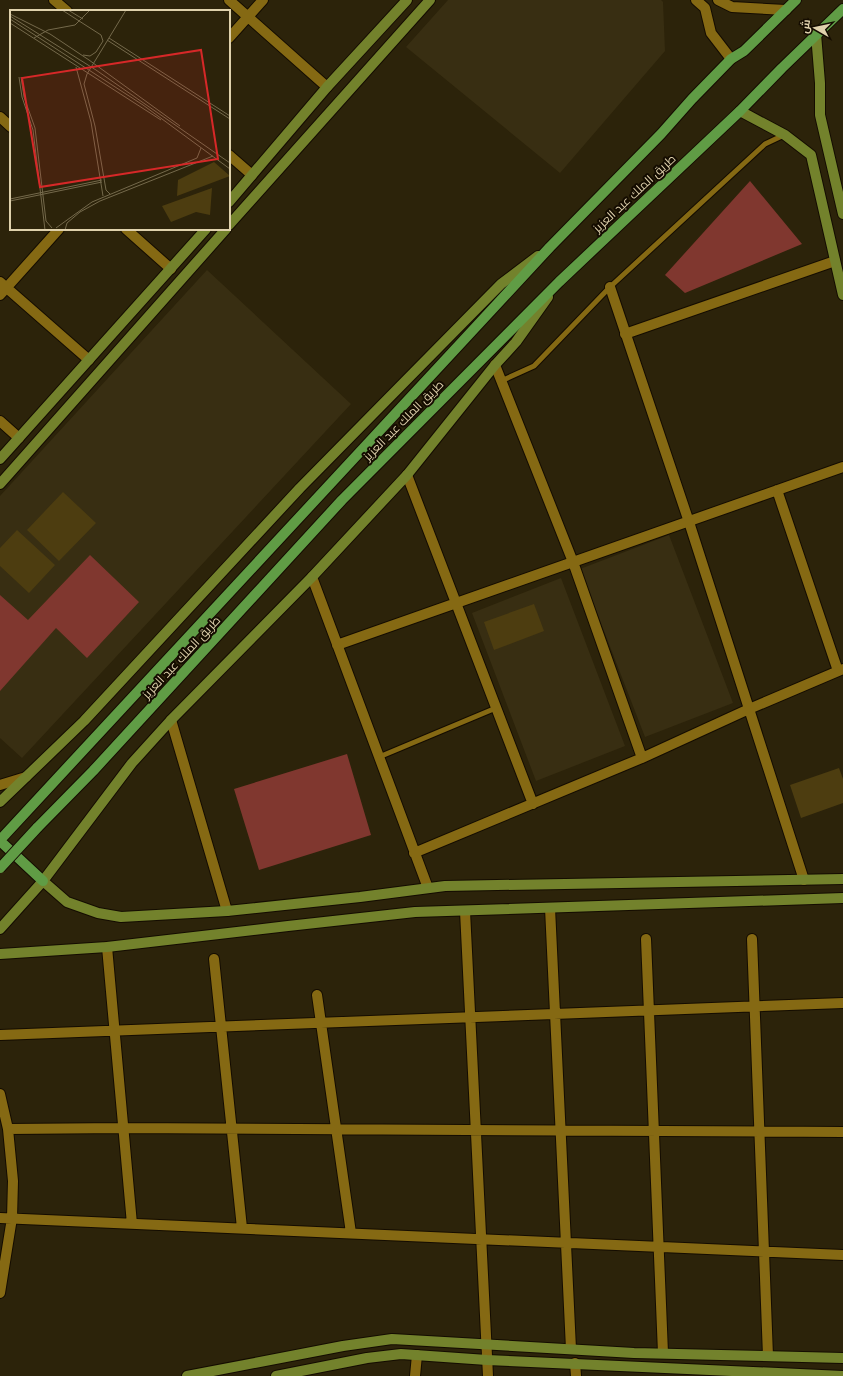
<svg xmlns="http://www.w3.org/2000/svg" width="843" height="1376" font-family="Montserrat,Cairo,sans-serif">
	<rect width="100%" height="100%" fill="#2c230a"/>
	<path fill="#382e12" d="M 448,0 L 661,0 L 663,2 L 665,51 L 560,173 L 406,47 Z
		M 207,270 L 351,404 L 22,758 L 0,738 L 0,496 Z
		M 669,535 L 733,703 L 645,737 L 580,569 Z
		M 561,578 L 625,746 L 536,781 L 472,613 Z"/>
	<path fill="#4d3d10" d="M 63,492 L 96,523 L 59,561 L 27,530 Z
		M 17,530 L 55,565 L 29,593 L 0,566 L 0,548 Z
		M 534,604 L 544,631 L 494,650 L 484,622 Z
		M 839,768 L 843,779 L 843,803 L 801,818 L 790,785 Z"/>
	<path fill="#80372f" d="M 750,181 L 802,244 L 685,293 L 665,275 Z
		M 90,555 L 139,602 L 87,658 L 56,628 L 0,691 L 0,595 L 28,620 Z
		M 347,754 L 371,835 L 259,870 L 234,789 Z"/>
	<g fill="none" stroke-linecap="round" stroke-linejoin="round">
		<defs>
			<path id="lane" d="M 501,381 L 534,366 L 610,287 L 765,144 L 784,135
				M 379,757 L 496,708"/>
			<path id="street" d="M 54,0 L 67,11
				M 229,0 L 327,87
				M 696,0 L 705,8 L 711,33 L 731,59
				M 718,0 L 732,7 L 786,10
				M 229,38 L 263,0
				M 0,117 L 11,127
				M 229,155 L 252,175
				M 126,229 L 171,269
				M 0,282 L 89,360
				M 610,287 L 689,522 L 804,880
				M 0,295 L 59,229
				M 625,334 L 835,261
				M 495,365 L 573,562 L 642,758
				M 0,421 L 19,438
				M 407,475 L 533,804
				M 777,490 L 838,671
				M 312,577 L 428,888
				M 337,645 L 843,467
				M 171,720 L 227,911
				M 0,785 L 26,777
				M 414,853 L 642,758 L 749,709 L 843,669
				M 550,908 L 571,1349
				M 465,911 L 488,1376
				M 646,939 L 663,1353
				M 752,939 L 768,1356
				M 107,947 L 132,1224
				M 214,959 L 242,1228
				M 317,995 L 351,1233
				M 0,1035 L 843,1003
				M 0,1094 L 8,1129 L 13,1181 L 12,1218 L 0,1293
				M 8,1129 L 123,1128 L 843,1132
				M 0,1218 L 843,1255
				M 575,1363 L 576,1376
				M 415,1376 L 417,1355"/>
			<path id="secondary" d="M 816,34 L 820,83 L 820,115 L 843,214
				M 740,111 L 785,135 L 811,155 L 843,295
				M 229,202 L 327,87 L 407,0
				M 229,225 L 430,0
				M 0,459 L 206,229
				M 0,484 L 226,229
				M 0,802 L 84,721 L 300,488 L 501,284 L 538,256
				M 43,881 L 67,902 L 98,913 L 121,917 L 227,911 L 360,897 L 445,886 L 843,879
				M 0,929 L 43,881 L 132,763 L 171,720 L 312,577 L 407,475 L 495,365 L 516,342 L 548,297
				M 0,954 L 107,947 L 288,926 L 415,912 L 843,898
				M 187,1376 L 343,1346 L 392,1339 L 634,1353 L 843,1358
				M 276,1376 L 367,1358 L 401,1354 L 487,1360 L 843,1376"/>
			<path id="primary" d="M 37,828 L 93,771 L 342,500 L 559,282 L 740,111 L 782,68 L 843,9
				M 0,840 L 550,247 L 661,134 L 692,99 L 731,59 L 744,51 L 796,0
				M 0,841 L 43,881"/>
		</defs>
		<use href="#lane" stroke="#140c00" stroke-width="7"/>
		<use href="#street" stroke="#140c00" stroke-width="12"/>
		<use href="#secondary" stroke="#140c00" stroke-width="12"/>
		<use href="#primary" stroke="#140c00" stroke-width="12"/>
		<use href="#lane" stroke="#856913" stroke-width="5"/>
		<use href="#street" stroke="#856913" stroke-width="10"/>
		<use href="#secondary" stroke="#73822c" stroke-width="10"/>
		<use href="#primary" stroke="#609c45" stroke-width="10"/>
		<defs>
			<path id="primary-bridge" d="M 0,868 L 37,828"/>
		</defs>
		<use href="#primary-bridge" stroke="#140c00" stroke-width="12" stroke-linecap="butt"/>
		<use href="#primary-bridge" stroke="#609c45" stroke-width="10"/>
	</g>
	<g text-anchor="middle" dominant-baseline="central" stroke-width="4" stroke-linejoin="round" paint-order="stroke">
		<g font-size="12" fill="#dfd1ac" stroke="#140c00">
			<text transform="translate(634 193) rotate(-43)">طريق الملك عبد العزيز</text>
			<text transform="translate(403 420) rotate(-45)">طريق الملك عبد العزيز</text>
			<text transform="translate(181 657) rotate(-47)">طريق الملك عبد العزيز</text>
		</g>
	</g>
	<g transform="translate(10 10)">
		<rect width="220" height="220" fill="#2c230a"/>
		<path d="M 204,152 L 220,166 L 167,186 L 168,170 ZM 202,178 L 200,205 L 186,202 L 161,212 L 152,196 Z" fill="#4d3d10"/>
		<path fill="none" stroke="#74694b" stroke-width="1" d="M 52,0 L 91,25 L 93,31 L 86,42 L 80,46 L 73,45M 58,0 L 73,9M 0,4 L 40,24 L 79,50 L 170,116M 0,6 L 86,60 L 220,153M 0,9 L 133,95 L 220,159M 0,13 L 151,110M 24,28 L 38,20 L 65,15 L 80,0M 99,28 L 220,106M 97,30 L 220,109M 66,57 L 81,112 L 93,186M 77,64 L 74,74 L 85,116 L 96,180 L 100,184M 77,64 L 116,0M 9,67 L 12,87 L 23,120 L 35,220M 11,67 L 14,87 L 25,118 L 36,211 L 42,218M 0,189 L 92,170M 0,191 L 92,172M 46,218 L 82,192 L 187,148 L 191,138M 55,220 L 57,213 L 70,202 L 90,191 L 203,146"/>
		<path fill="#d62828" fill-opacity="0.15" stroke="#d62828" stroke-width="2" d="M 191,40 L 208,149 L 30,177 L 12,68 Z"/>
		<rect width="220" height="220" fill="none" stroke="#dfd1ac" stroke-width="2"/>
	</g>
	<g transform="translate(815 28) rotate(279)" stroke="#140c00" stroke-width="3" paint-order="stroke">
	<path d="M0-3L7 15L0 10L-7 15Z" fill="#dfd1ac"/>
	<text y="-6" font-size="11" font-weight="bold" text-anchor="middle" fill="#dfd1ac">ش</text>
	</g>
</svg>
